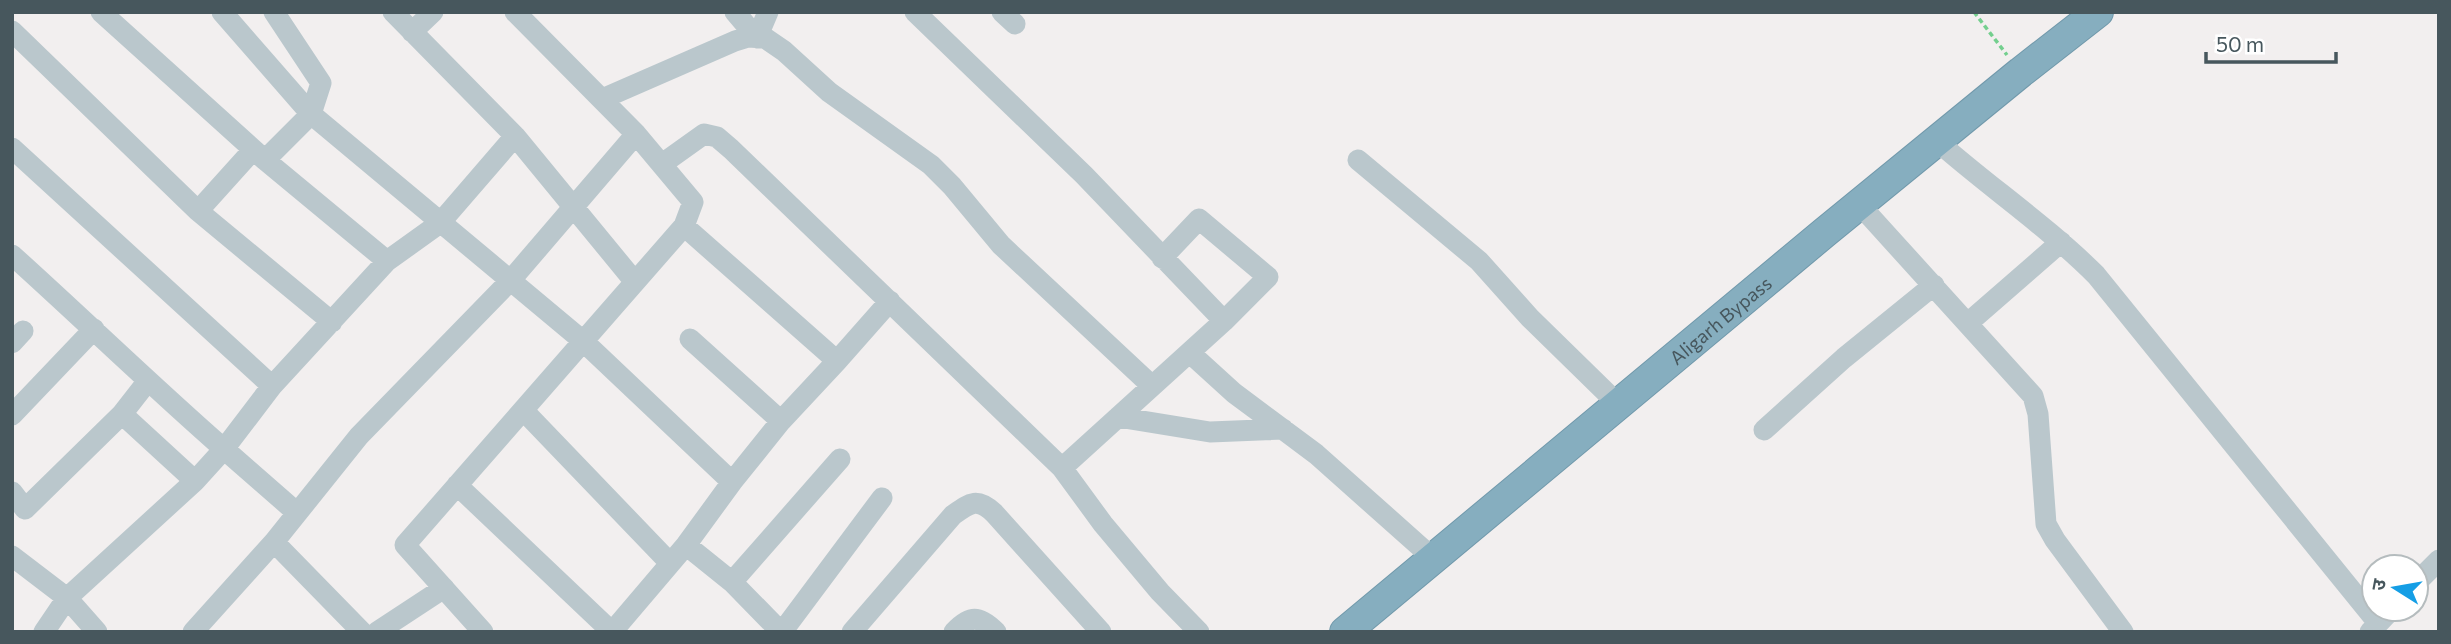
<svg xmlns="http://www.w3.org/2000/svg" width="2451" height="644" font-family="Commissioner,'Noto Sans Devanagari',sans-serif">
	<rect width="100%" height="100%" fill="#f2efef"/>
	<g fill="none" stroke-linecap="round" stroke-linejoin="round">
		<defs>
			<g id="highway">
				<path id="s1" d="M 1345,632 L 1824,233 L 2021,72 L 2098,12"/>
			</g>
		</defs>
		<use href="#highway" stroke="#7199ab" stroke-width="32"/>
		<path stroke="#74cf8e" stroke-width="3.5" stroke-dasharray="5 3.5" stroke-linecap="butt" d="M 1974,12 L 2007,55"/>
		<path stroke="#bac7cc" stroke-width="21" d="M 222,12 L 311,114 L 265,160
			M 274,12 L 321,83 L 311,114 L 583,341 L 732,482
			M 735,12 L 757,38 L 768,12
			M 915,12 L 1084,175 L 1224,321
			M 1002,12 L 1015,24
			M 12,31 L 198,211 L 332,322
			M 412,32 L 433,12
			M 602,99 L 735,41 L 748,37 L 765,38 L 784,51 L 829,92 L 931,165 L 952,186 L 1001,245 L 1152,386
			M 515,136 L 635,282
			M 1937,141 C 1989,187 2047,226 2096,275 L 2378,623
			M 12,148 L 272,386
			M 1358,160 L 1479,261 L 1530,318 L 1618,404
			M 662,164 L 704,134 L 717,137 L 731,149 L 1062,468 L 1103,524 L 1160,592 L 1199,632
			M 1859,204 L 2033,396 L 2038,414 L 2046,524 L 2055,540 L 2123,632
			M 198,211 L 253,150
			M 12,255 C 83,319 152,386 224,449 L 272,386 L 387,261 L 265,160 L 101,12
			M 387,261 L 440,223 L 515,136 L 393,12
			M 1968,323 L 2061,242
			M 690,339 L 781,421
			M 12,343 L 23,331
			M 1190,353 L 1234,393 L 1316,454 L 1434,559
			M 837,361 L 890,301
			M 523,410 L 669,562
			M 122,414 L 147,382
			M 12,415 L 94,329
			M 1118,417 L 1210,432 L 1283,429
			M 1764,430 L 1844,358 L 1934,285
			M 1062,468 L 1224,321 L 1268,277 L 1199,219 L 1162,258
			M 457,485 L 612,632 L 686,545 L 732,482 L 781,421 L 837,361 L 684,226
			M 12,492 L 25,509 L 122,414 L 195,481 L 224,449 L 296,512
			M 274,542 L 362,632
			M 686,545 L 732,582 L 781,632
			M 12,556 L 67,598 L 97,632
			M 732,582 L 840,459
			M 2416,583 L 2439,560
			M 44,632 L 67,598 L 195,481
			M 193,632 L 274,542 L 359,436 L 510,281 L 636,134
			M 377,632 L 444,588
			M 483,632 L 405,545 L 684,226 L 693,202 L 636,134 L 515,12
			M 782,632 L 882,498
			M 852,632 L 953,515 C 970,503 977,497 994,513 L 1101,632
			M 954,632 C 970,615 979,615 996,632
			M 2370,632 L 2392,609"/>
		<use href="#highway" stroke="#86aebf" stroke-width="30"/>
	</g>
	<g text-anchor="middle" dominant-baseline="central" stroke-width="7" stroke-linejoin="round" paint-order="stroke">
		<g font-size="19" fill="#47575d" stroke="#fff">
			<text stroke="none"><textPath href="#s1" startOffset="488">Aligarh Bypass</textPath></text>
		</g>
	</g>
	<rect width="2451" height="644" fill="none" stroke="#47575d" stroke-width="28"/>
	<g transform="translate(2395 588) rotate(281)"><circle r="33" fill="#ffffff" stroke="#b5bcbe" stroke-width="2"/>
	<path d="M0-5L12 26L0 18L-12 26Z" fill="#159ee5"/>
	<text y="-10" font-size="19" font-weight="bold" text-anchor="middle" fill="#47575d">उ</text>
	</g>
	<path d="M2206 52v10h130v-10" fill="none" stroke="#47575d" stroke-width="3.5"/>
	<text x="2216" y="52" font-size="21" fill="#47575d" stroke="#ffffff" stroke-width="5" paint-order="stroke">50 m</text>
</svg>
